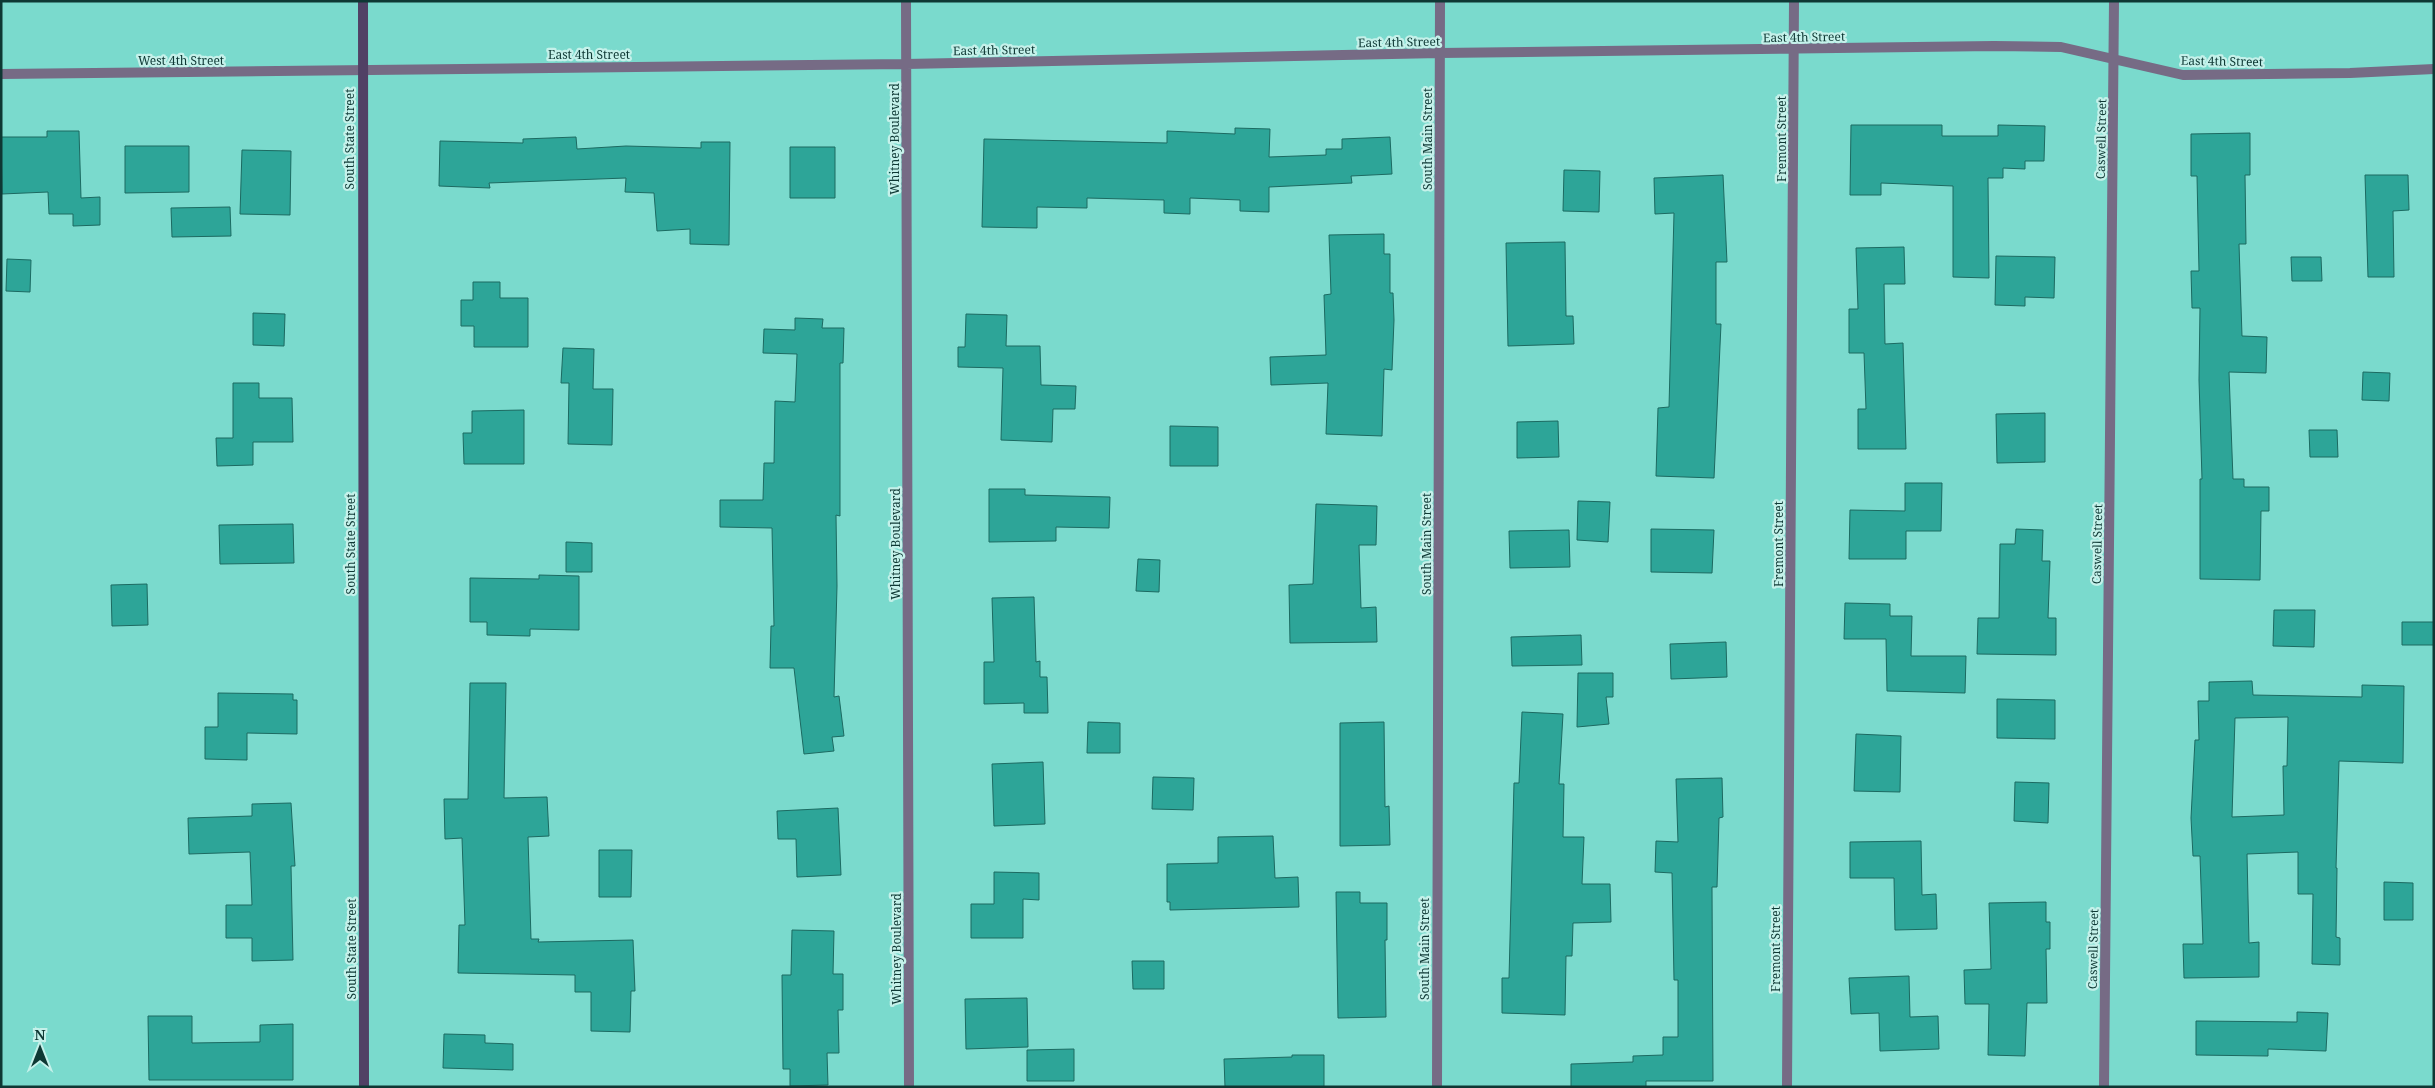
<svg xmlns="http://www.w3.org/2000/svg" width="2435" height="1088" font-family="'Noto Serif',serif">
	<rect width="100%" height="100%" fill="#7adacd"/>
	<path fill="#2da598" stroke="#1c6a61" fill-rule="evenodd" d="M 1851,125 L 1942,125 L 1942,136 L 1998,136 L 1998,125 L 2045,126 L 2044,161 L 2025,161 L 2025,169 L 2003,168 L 2003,178 L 1988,178 L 1989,278 L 1953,277 L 1953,186 L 1881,183 L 1881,195 L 1850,195 Z
		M 1235,128 L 1270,129 L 1269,157 L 1326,155 L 1326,149 L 1342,149 L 1342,139 L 1390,137 L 1392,174 L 1351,176 L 1352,183 L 1269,187 L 1269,212 L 1240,211 L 1240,200 L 1190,198 L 1190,214 L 1164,213 L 1164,200 L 1087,198 L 1087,208 L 1037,207 L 1037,228 L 982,227 L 984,139 L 1167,143 L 1167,131 L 1235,134 Z
		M 47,131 L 79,131 L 81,198 L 100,197 L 100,225 L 73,226 L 73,214 L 49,214 L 48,192 L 2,194 L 1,137 L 47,137 Z
		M 2250,133 L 2250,175 L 2245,175 L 2246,244 L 2239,244 L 2242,336 L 2267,337 L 2266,373 L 2229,372 L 2233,479 L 2244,479 L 2244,487 L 2269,487 L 2269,511 L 2261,511 L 2260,580 L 2200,579 L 2200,479 L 2202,479 L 2199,380 L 2200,308 L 2192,308 L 2191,271 L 2199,271 L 2197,176 L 2191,176 L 2191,134 Z
		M 576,137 L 577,149 L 626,146 L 701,148 L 701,142 L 730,142 L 729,245 L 690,244 L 690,229 L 657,231 L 654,193 L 625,192 L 626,178 L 489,183 L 490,188 L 439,186 L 440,141 L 523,143 L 523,139 Z
		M 125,146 L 189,146 L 189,192 L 125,193 Z
		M 790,147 L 835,147 L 835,198 L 790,198 Z
		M 242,150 L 291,151 L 290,215 L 240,214 Z
		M 1564,170 L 1600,171 L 1599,212 L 1563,211 Z
		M 1723,175 L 1727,262 L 1716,262 L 1716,324 L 1721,324 L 1714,478 L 1656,476 L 1658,408 L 1669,407 L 1674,213 L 1655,214 L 1654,178 Z
		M 2365,175 L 2408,175 L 2409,210 L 2393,211 L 2394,277 L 2368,277 Z
		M 230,207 L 231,236 L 172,237 L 171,208 Z
		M 1384,234 L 1384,254 L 1390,254 L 1390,293 L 1393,293 L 1394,320 L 1392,370 L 1384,369 L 1382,436 L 1326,434 L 1328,383 L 1271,385 L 1270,357 L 1326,355 L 1324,295 L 1331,294 L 1329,235 Z
		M 1565,242 L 1566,316 L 1573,316 L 1574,344 L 1508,346 L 1506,243 Z
		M 1904,247 L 1905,284 L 1884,284 L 1885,344 L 1903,343 L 1906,449 L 1858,449 L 1858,409 L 1866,409 L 1864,353 L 1849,353 L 1849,309 L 1858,309 L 1856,248 Z
		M 1996,256 L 2055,257 L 2054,298 L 2025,297 L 2025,306 L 1995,305 Z
		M 2291,257 L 2321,257 L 2322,281 L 2292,281 Z
		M 7,259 L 31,260 L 30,292 L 6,291 Z
		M 473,282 L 500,282 L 500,298 L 528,298 L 528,347 L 474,347 L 474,326 L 461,326 L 461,300 L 473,300 Z
		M 253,313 L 285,314 L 284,346 L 253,345 Z
		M 966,314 L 1007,315 L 1006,346 L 1040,346 L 1041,385 L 1076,386 L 1075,409 L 1053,409 L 1052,442 L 1001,440 L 1003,368 L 958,367 L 958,347 L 965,347 Z
		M 795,318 L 823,319 L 822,328 L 844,328 L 843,363 L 840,363 L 840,516 L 836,515 L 837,586 L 834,697 L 839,696 L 844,736 L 832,737 L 834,751 L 804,754 L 794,668 L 770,668 L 771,626 L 774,626 L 772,528 L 720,527 L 720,500 L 763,500 L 764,463 L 774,463 L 775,401 L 795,402 L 797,354 L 763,353 L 764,329 L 795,330 Z
		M 563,348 L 594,349 L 593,389 L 613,389 L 612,445 L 568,444 L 569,383 L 561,383 Z
		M 2363,372 L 2390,373 L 2389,401 L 2362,400 Z
		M 233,383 L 259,383 L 259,398 L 292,398 L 293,442 L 253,442 L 253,465 L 217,466 L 216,438 L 233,438 Z
		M 524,410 L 524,464 L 464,464 L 463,433 L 472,433 L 472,411 Z
		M 2045,413 L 2045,462 L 1997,463 L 1996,414 Z
		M 1558,421 L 1559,457 L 1517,458 L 1517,422 Z
		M 1170,426 L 1218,427 L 1218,466 L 1170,466 Z
		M 2309,430 L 2337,430 L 2338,457 L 2310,457 Z
		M 1905,483 L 1942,483 L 1941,531 L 1906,531 L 1906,559 L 1849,559 L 1850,510 L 1905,511 Z
		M 989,489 L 1025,489 L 1025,495 L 1110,497 L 1109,528 L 1056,527 L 1056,541 L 989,542 Z
		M 1578,501 L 1610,502 L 1608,542 L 1577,540 Z
		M 1316,504 L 1377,506 L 1376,545 L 1359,545 L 1361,608 L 1376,607 L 1377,642 L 1290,643 L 1289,585 L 1313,584 Z
		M 293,524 L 294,563 L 220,564 L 219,525 Z
		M 1651,529 L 1714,530 L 1712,573 L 1651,572 Z
		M 2016,529 L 2043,530 L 2042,561 L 2050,561 L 2048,618 L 2056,618 L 2056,655 L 1977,654 L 1978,618 L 1999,618 L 2000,544 L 2015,544 Z
		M 1569,530 L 1570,567 L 1510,568 L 1509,531 Z
		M 566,542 L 592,543 L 592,572 L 566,572 Z
		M 1138,559 L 1160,560 L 1159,592 L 1136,591 Z
		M 539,575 L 579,576 L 579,630 L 530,629 L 530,636 L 487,635 L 487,622 L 470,622 L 470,578 L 539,579 Z
		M 147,584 L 148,625 L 112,626 L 111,585 Z
		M 1034,597 L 1036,662 L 1040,661 L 1040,677 L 1047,677 L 1048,713 L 1024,713 L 1024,703 L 984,704 L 984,662 L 994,662 L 992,598 Z
		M 1845,603 L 1890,604 L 1890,616 L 1912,616 L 1911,656 L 1966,656 L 1965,693 L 1887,691 L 1886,639 L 1844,639 Z
		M 2274,610 L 2315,610 L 2314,647 L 2273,646 Z
		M 2402,622 L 2434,622 L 2434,645 L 2402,645 Z
		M 1581,635 L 1582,665 L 1512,666 L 1511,637 Z
		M 1726,642 L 1727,677 L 1671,679 L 1670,644 Z
		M 1578,673 L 1613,673 L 1613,697 L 1606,697 L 1609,724 L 1577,727 Z
		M 2252,681 L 2253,695 L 2362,697 L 2362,685 L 2404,686 L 2403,763 L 2339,761 L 2336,868 L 2337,868 L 2336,937 L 2340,938 L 2340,965 L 2312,964 L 2313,894 L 2298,894 L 2298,852 L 2247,854 L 2249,943 L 2259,942 L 2259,977 L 2184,978 L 2183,944 L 2203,944 L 2200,856 L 2193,856 L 2191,818 L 2195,740 L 2199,740 L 2198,701 L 2209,701 L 2209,682 ZM 2288,717 L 2287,766 L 2283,766 L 2284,815 L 2232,817 L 2235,718 Z
		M 470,683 L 506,683 L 504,798 L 547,797 L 549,836 L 528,837 L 531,939 L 539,939 L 538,942 L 633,940 L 635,991 L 631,991 L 630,1032 L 591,1031 L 591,992 L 575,992 L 575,975 L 458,973 L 459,925 L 465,925 L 462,838 L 445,839 L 444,799 L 468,799 Z
		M 218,693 L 293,694 L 293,700 L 297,700 L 297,734 L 247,733 L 247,760 L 205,759 L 205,727 L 218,727 Z
		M 1997,699 L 2055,700 L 2055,739 L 1997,738 Z
		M 1522,712 L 1563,714 L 1559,784 L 1564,784 L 1563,837 L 1584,837 L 1582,884 L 1610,884 L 1611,922 L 1573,923 L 1572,956 L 1566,956 L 1565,1015 L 1502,1013 L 1502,978 L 1509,978 L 1514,783 L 1519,783 Z
		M 1088,722 L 1120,723 L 1120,753 L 1087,753 Z
		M 1384,722 L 1385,807 L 1389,806 L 1390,845 L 1340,846 L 1340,723 Z
		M 1856,734 L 1901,736 L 1900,792 L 1854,791 Z
		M 1043,762 L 1045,824 L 994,826 L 992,764 Z
		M 1153,777 L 1194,778 L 1193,810 L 1152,809 Z
		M 1722,778 L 1723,817 L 1719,818 L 1717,887 L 1712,887 L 1713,1081 L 1646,1081 L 1646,1087 L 1571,1087 L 1571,1064 L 1633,1062 L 1633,1056 L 1663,1055 L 1663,1037 L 1678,1037 L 1678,980 L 1674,980 L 1672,873 L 1655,872 L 1656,841 L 1678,842 L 1676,779 Z
		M 2015,782 L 2049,783 L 2048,823 L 2014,821 Z
		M 291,803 L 295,866 L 291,866 L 293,960 L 252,961 L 252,938 L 226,938 L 226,905 L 252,905 L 250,852 L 189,854 L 188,818 L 252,816 L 252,804 Z
		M 838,808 L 841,875 L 797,877 L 796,839 L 778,839 L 777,811 Z
		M 1273,836 L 1275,878 L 1298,877 L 1299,907 L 1170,910 L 1170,902 L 1167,902 L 1167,864 L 1218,863 L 1218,837 Z
		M 1921,841 L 1922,895 L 1936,894 L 1937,929 L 1895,930 L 1894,878 L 1850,878 L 1850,842 Z
		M 599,850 L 632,850 L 631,897 L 599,897 Z
		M 994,872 L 1039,873 L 1039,900 L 1023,899 L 1023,938 L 971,938 L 971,904 L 994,904 Z
		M 2384,882 L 2413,883 L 2413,920 L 2384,920 Z
		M 1336,892 L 1360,892 L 1360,903 L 1387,903 L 1387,940 L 1385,940 L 1386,1017 L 1338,1018 Z
		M 2046,902 L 2046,922 L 2050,922 L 2050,949 L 2046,949 L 2047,1003 L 2027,1003 L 2025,1056 L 1988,1055 L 1989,1004 L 1965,1004 L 1964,970 L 1991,969 L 1989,903 Z
		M 792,930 L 834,931 L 833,974 L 843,974 L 843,1010 L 838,1010 L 839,1053 L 827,1053 L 828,1085 L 790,1086 L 790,1069 L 783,1069 L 782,975 L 791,975 Z
		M 1132,961 L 1164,961 L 1164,989 L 1133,989 Z
		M 1909,976 L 1910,1017 L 1938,1016 L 1939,1049 L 1880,1051 L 1879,1013 L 1851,1014 L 1849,978 Z
		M 1027,998 L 1028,1047 L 966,1049 L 965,999 Z
		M 2297,1012 L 2328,1013 L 2326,1051 L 2268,1049 L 2268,1056 L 2196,1055 L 2196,1021 L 2297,1022 Z
		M 148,1016 L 192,1016 L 192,1043 L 260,1042 L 260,1025 L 293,1024 L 293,1080 L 149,1080 Z
		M 444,1034 L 485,1035 L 485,1043 L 513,1044 L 513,1070 L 443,1068 Z
		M 1074,1049 L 1074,1081 L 1027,1081 L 1027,1050 Z
		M 1292,1055 L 1324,1055 L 1324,1087 L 1225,1087 L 1224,1059 L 1292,1057 Z"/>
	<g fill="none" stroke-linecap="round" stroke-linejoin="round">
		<path stroke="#766b85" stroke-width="10" d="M 906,1 L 909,1087
			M 1,74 L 906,64 L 1440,53 L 1994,46 L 2061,47 L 2183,75 L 2350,73 L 2434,69
			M 1437,1087 L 1440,1
			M 1787,1087 L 1794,1
			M 2104,1087 L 2114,1"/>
		<path stroke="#514165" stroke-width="10" d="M 363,1 L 364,1087"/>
	</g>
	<g text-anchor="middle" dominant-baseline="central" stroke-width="4.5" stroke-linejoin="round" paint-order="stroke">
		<g font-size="12" fill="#0e3834" stroke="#c5f1ea">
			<text transform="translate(1804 37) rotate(-1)">East 4th Street</text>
			<text transform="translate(1399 42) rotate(-1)">East 4th Street</text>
			<text transform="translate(994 50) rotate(-1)">East 4th Street</text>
			<text x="589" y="54">East 4th Street</text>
			<text x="181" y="60">West 4th Street</text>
			<text transform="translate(2222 61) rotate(1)">East 4th Street</text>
			<text transform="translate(349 139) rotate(-90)">South State Street</text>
			<text transform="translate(894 139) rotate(-90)">Whitney Boulevard</text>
			<text transform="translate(1427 139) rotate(-90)">South Main Street</text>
			<text transform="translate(1781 139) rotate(-90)">Fremont Street</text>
			<text transform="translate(2101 139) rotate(-89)">Caswell Street</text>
			<text transform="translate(350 544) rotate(-90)">South State Street</text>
			<text transform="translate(895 544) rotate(-90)">Whitney Boulevard</text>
			<text transform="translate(1426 544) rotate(-90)">South Main Street</text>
			<text transform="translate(1778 544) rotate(-90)">Fremont Street</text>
			<text transform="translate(2097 544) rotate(-89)">Caswell Street</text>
			<text transform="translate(351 949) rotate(-90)">South State Street</text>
			<text transform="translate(896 949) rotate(-90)">Whitney Boulevard</text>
			<text transform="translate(1424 949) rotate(-90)">South Main Street</text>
			<text transform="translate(1775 949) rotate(-90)">Fremont Street</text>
			<text transform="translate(2093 949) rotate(-89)">Caswell Street</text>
		</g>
	</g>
	<rect width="2435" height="1088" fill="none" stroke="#0e3834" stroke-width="5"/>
	<g transform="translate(40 1048)" stroke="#c5f1ea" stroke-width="4" paint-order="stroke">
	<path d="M0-4L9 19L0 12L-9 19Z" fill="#0e3834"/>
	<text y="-8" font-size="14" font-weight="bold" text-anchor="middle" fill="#0e3834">N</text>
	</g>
</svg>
